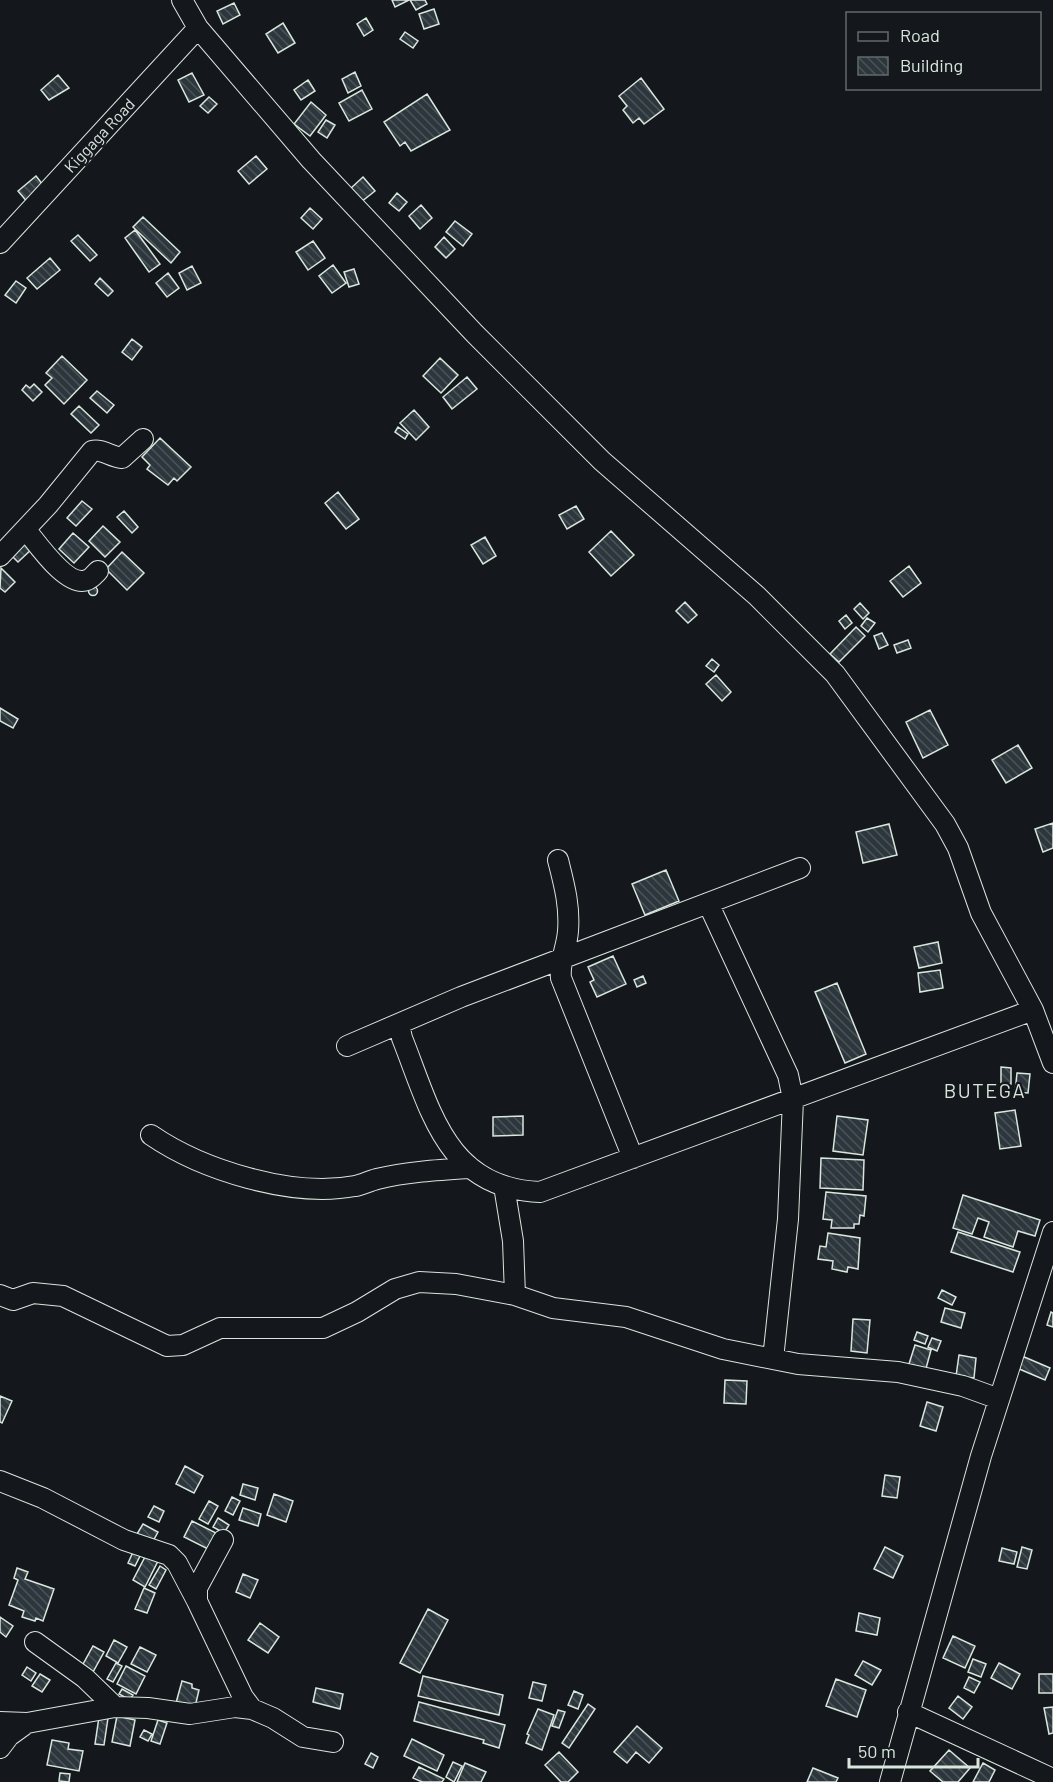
<svg xmlns="http://www.w3.org/2000/svg" width="1053" height="1782" font-family="Barlow,sans-serif">
	<defs>
		<pattern id="building-back-hatch" width="6" height="6" patternUnits="userSpaceOnUse" patternTransform="scale(1.5)"><rect width="6" height="6" fill="#2c363c"/><path d="M-1 5l2 2M0 0l6 6M5-1l2 2" fill="none" stroke="#4a5358"/></pattern>
	</defs>
	<rect width="100%" height="100%" fill="#14181c"/>
	<path fill="url(#building-back-hatch)" stroke="#d8e6dc" stroke-width="1.5" d="M 392,0 L 409,0 L 395,7 Z
		M 410,0 L 425,0 L 427,4 L 416,10 Z
		M 234,3 L 240,15 L 223,24 L 217,11 Z
		M 434,9 L 439,24 L 424,29 L 419,14 Z
		M 366,18 L 373,30 L 364,36 L 357,24 Z
		M 283,23 L 295,43 L 278,53 L 266,34 Z
		M 405,32 L 418,41 L 413,48 L 400,39 Z
		M 355,72 L 361,86 L 348,93 L 342,79 Z
		M 192,73 L 204,95 L 189,102 L 178,80 Z
		M 58,75 L 69,88 L 49,100 L 41,90 Z
		M 641,78 L 664,109 L 644,124 L 639,118 L 633,123 L 623,110 L 627,106 L 619,96 Z
		M 308,80 L 315,91 L 301,100 L 294,90 Z
		M 362,90 L 372,109 L 349,121 L 339,103 Z
		M 427,94 L 450,130 L 411,151 L 405,142 L 400,146 L 384,122 Z
		M 209,97 L 217,104 L 208,113 L 200,106 Z
		M 311,102 L 326,115 L 310,136 L 294,124 Z
		M 326,120 L 335,125 L 327,138 L 318,132 Z
		M 256,156 L 267,169 L 249,184 L 238,171 Z
		M 36,176 L 47,190 L 29,204 L 18,191 Z
		M 363,177 L 375,191 L 361,202 L 350,189 Z
		M 397,193 L 407,202 L 399,211 L 389,203 Z
		M 421,205 L 432,218 L 420,229 L 409,216 Z
		M 310,208 L 322,219 L 313,229 L 301,218 Z
		M 143,217 L 180,252 L 171,263 L 133,227 Z
		M 455,221 L 472,234 L 463,246 L 446,232 Z
		M 135,230 L 160,264 L 149,272 L 125,238 Z
		M 78,235 L 97,255 L 90,261 L 71,241 Z
		M 444,237 L 455,249 L 446,258 L 435,247 Z
		M 313,241 L 325,258 L 308,270 L 296,252 Z
		M 50,258 L 60,270 L 37,289 L 27,278 Z
		M 333,265 L 346,283 L 332,293 L 319,276 Z
		M 192,266 L 201,283 L 187,290 L 179,273 Z
		M 354,269 L 359,284 L 349,287 L 344,272 Z
		M 168,273 L 179,288 L 167,297 L 156,283 Z
		M 100,278 L 113,291 L 108,296 L 95,284 Z
		M 16,281 L 26,288 L 16,303 L 5,295 Z
		M 132,339 L 142,347 L 132,360 L 122,352 Z
		M 62,356 L 87,380 L 64,404 L 45,385 L 52,378 L 46,373 Z
		M 440,358 L 458,375 L 441,393 L 423,376 Z
		M 467,377 L 477,389 L 452,409 L 443,397 Z
		M 34,384 L 42,392 L 33,401 L 22,390 L 26,385 L 30,388 Z
		M 97,391 L 114,405 L 107,413 L 90,398 Z
		M 79,406 L 99,425 L 91,433 L 71,414 Z
		M 414,410 L 429,427 L 416,440 L 400,423 Z
		M 398,427 L 408,434 L 405,439 L 395,432 Z
		M 160,438 L 191,467 L 177,481 L 174,478 L 168,485 L 147,469 L 150,465 L 142,457 Z
		M 338,492 L 359,519 L 346,529 L 325,503 Z
		M 82,501 L 92,509 L 76,526 L 67,518 Z
		M 576,506 L 584,519 L 567,529 L 559,515 Z
		M 124,511 L 138,527 L 132,533 L 117,517 Z
		M 103,526 L 120,542 L 105,557 L 89,541 Z
		M 611,531 L 634,555 L 611,576 L 589,552 Z
		M 73,533 L 89,547 L 74,563 L 59,549 Z
		M 485,537 L 496,556 L 483,564 L 471,545 Z
		M 25,538 L 34,547 L 18,562 L 9,553 Z
		M 122,552 L 144,573 L 127,590 L 106,569 Z
		M 909,566 L 921,583 L 903,597 L 890,581 Z
		M 1,568 L 15,582 L 5,592 L 0,588 Z
		M88.5 591a4.5 4.5 0 1 1 9 0a4.5 4.5 0 1 1-9 0Z
		M 685,602 L 697,615 L 688,623 L 676,611 Z
		M 860,603 L 869,613 L 863,619 L 854,609 Z
		M 846,615 L 852,623 L 845,629 L 839,621 Z
		M 867,618 L 875,623 L 868,632 L 861,626 Z
		M 856,627 L 865,636 L 839,662 L 830,654 Z
		M 882,633 L 888,645 L 879,649 L 874,636 Z
		M 908,640 L 911,648 L 897,653 L 894,645 Z
		M 712,659 L 719,665 L 714,672 L 706,666 Z
		M 716,675 L 731,692 L 722,701 L 706,684 Z
		M 0,708 L 18,719 L 13,728 L 0,721 Z
		M 930,710 L 948,745 L 923,758 L 906,722 Z
		M 1018,745 L 1032,768 L 1006,783 L 992,760 Z
		M 1053,823 L 1053,848 L 1043,852 L 1035,829 Z
		M 889,824 L 897,855 L 863,863 L 856,832 Z
		M 666,870 L 679,901 L 645,915 L 632,884 Z
		M 938,942 L 942,963 L 919,968 L 914,947 Z
		M 613,956 L 626,984 L 597,997 L 590,982 L 594,980 L 588,967 Z
		M 940,970 L 943,988 L 920,992 L 918,973 Z
		M 643,976 L 646,983 L 637,987 L 634,980 Z
		M 837,983 L 866,1054 L 845,1063 L 815,992 Z
		M 1001,1067 L 1011,1068 L 1011,1084 L 1001,1084 Z
		M 1017,1073 L 1030,1074 L 1028,1093 L 1015,1092 Z
		M 1015,1110 L 1021,1146 L 1000,1149 L 995,1113 Z
		M 523,1116 L 523,1135 L 493,1136 L 493,1117 Z
		M 837,1116 L 868,1120 L 863,1155 L 833,1151 Z
		M 821,1158 L 864,1160 L 863,1190 L 820,1188 Z
		M 826,1192 L 866,1196 L 864,1216 L 860,1215 L 859,1224 L 854,1224 L 854,1228 L 831,1228 L 832,1220 L 823,1219 Z
		M 963,1195 L 1040,1220 L 1035,1236 L 1018,1231 L 1013,1247 L 984,1237 L 989,1222 L 978,1218 L 972,1234 L 953,1228 Z
		M 958,1232 L 1020,1252 L 1013,1272 L 951,1252 Z
		M 828,1233 L 860,1238 L 858,1269 L 848,1267 L 847,1272 L 832,1269 L 833,1261 L 818,1259 L 820,1246 L 826,1247 Z
		M 942,1290 L 956,1297 L 952,1305 L 938,1298 Z
		M 945,1308 L 965,1313 L 961,1328 L 941,1322 Z
		M 1051,1312 L 1053,1313 L 1053,1327 L 1047,1325 Z
		M 853,1319 L 870,1320 L 867,1353 L 851,1351 Z
		M 917,1332 L 928,1336 L 925,1344 L 914,1340 Z
		M 932,1338 L 941,1341 L 937,1351 L 928,1347 Z
		M 915,1345 L 931,1350 L 925,1372 L 908,1367 Z
		M 959,1355 L 976,1358 L 974,1378 L 956,1376 Z
		M 1022,1356 L 1050,1368 L 1045,1380 L 1017,1368 Z
		M 725,1380 L 747,1381 L 746,1404 L 724,1403 Z
		M 0,1396 L 12,1401 L 2,1423 L 0,1422 Z
		M 927,1402 L 943,1407 L 936,1431 L 920,1426 Z
		M 185,1466 L 203,1476 L 194,1493 L 176,1484 Z
		M 885,1475 L 900,1477 L 897,1498 L 882,1496 Z
		M 243,1484 L 258,1488 L 255,1500 L 240,1495 Z
		M 274,1494 L 293,1501 L 286,1522 L 267,1515 Z
		M 232,1497 L 240,1501 L 233,1515 L 225,1511 Z
		M 209,1501 L 218,1506 L 208,1524 L 199,1519 Z
		M 154,1506 L 164,1511 L 159,1522 L 148,1517 Z
		M 243,1508 L 261,1514 L 258,1526 L 239,1520 Z
		M 218,1518 L 229,1525 L 224,1533 L 213,1527 Z
		M 192,1521 L 220,1535 L 212,1551 L 184,1537 Z
		M 143,1524 L 158,1532 L 152,1543 L 137,1534 Z
		M 885,1547 L 903,1556 L 893,1578 L 874,1569 Z
		M 1022,1547 L 1032,1550 L 1027,1569 L 1017,1567 Z
		M 1002,1548 L 1017,1552 L 1014,1564 L 999,1561 Z
		M 133,1552 L 140,1556 L 135,1566 L 128,1563 Z
		M 146,1555 L 158,1561 L 145,1587 L 133,1580 Z
		M 160,1566 L 166,1570 L 156,1589 L 149,1585 Z
		M 17,1568 L 28,1572 L 25,1579 L 54,1589 L 43,1621 L 36,1618 L 35,1621 L 22,1617 L 24,1611 L 9,1605 L 18,1580 L 14,1578 Z
		M 243,1574 L 258,1580 L 250,1598 L 236,1592 Z
		M 144,1588 L 155,1593 L 147,1613 L 135,1609 Z
		M 428,1609 L 448,1620 L 420,1673 L 400,1663 Z
		M 859,1613 L 880,1618 L 877,1635 L 856,1631 Z
		M 0,1617 L 13,1626 L 6,1637 L 0,1632 Z
		M 260,1623 L 279,1637 L 268,1653 L 248,1640 Z
		M 953,1636 L 975,1646 L 965,1668 L 943,1658 Z
		M 114,1640 L 127,1647 L 118,1663 L 106,1656 Z
		M 93,1646 L 104,1652 L 93,1672 L 82,1666 Z
		M 140,1647 L 156,1655 L 147,1672 L 131,1664 Z
		M 973,1659 L 986,1664 L 981,1677 L 968,1672 Z
		M 863,1661 L 881,1670 L 872,1685 L 855,1675 Z
		M 116,1663 L 122,1666 L 113,1682 L 107,1679 Z
		M 999,1663 L 1020,1674 L 1012,1689 L 991,1678 Z
		M 126,1666 L 145,1676 L 136,1694 L 117,1684 Z
		M 27,1667 L 36,1673 L 31,1681 L 22,1675 Z
		M 40,1674 L 50,1680 L 42,1692 L 32,1686 Z
		M 1039,1674 L 1053,1674 L 1053,1693 L 1039,1693 Z
		M 423,1676 L 503,1695 L 499,1715 L 418,1696 Z
		M 969,1677 L 980,1682 L 974,1693 L 964,1688 Z
		M 836,1679 L 866,1690 L 857,1717 L 826,1706 Z
		M 182,1681 L 192,1684 L 192,1688 L 199,1690 L 195,1707 L 176,1703 Z
		M 533,1682 L 546,1685 L 542,1701 L 529,1698 Z
		M 316,1688 L 343,1694 L 340,1709 L 313,1702 Z
		M 122,1689 L 133,1695 L 130,1700 L 119,1694 Z
		M 574,1691 L 583,1695 L 578,1709 L 568,1705 Z
		M 958,1696 L 972,1707 L 963,1719 L 949,1708 Z
		M 419,1702 L 505,1725 L 499,1748 L 483,1743 L 484,1740 L 414,1721 Z
		M 588,1704 L 595,1709 L 569,1748 L 562,1743 Z
		M 1053,1707 L 1053,1733 L 1049,1734 L 1044,1708 Z
		M 538,1709 L 554,1715 L 542,1750 L 526,1743 L 529,1735 L 527,1734 Z
		M 558,1710 L 565,1712 L 559,1728 L 552,1726 Z
		M 117,1716 L 135,1720 L 130,1746 L 112,1742 Z
		M 99,1717 L 108,1718 L 104,1745 L 95,1744 Z
		M 158,1720 L 167,1723 L 160,1744 L 151,1741 Z
		M 637,1726 L 662,1748 L 649,1763 L 636,1752 L 627,1763 L 614,1752 Z
		M 144,1730 L 152,1734 L 148,1741 L 140,1737 Z
		M 412,1739 L 444,1755 L 437,1771 L 404,1756 Z
		M 52,1740 L 69,1743 L 68,1749 L 83,1751 L 79,1771 L 47,1765 Z
		M 949,1750 L 970,1768 L 958,1782 L 943,1782 L 930,1771 Z
		M 559,1752 L 578,1772 L 568,1782 L 561,1782 L 545,1765 Z
		M 371,1753 L 378,1757 L 373,1768 L 365,1764 Z
		M 453,1762 L 462,1766 L 454,1782 L 446,1777 Z
		M 465,1763 L 486,1772 L 481,1782 L 457,1782 Z
		M 983,1763 L 995,1770 L 989,1782 L 973,1782 Z
		M 419,1767 L 444,1779 L 442,1782 L 422,1782 L 413,1778 Z
		M 813,1768 L 838,1778 L 836,1782 L 807,1782 Z
		M 60,1773 L 70,1774 L 69,1782 L 59,1781 Z"/>
	<g fill="none" stroke-linecap="round" stroke-linejoin="round">
		<defs>
			<path id="minor" d="M 182,0 L 198,28 L 311,160 L 475,334 L 602,461 L 757,596 L 835,674 L 945,824 L 958,848 L 981,913 L 1033,1010 L 1053,1063
				M 0,243 L 198,28
				M 26,530 C 37,543 67,588 87,580 C 91,579 95,574 98,571
				M 0,556 L 48,505 L 92,451 C 101,448 111,457 122,458 L 143,439
				M 558,860 C 564,884 570,905 568,931 C 567,947 559,962 561,978 L 633,1158
				M 708,903 L 788,1075 L 793,1099 L 788,1219 L 773,1359
				M 399,1024 L 402,1038 C 431,1111 446,1188 540,1192 L 1033,1010
				M 347,1046 L 461,997 L 800,868
				M 151,1135 C 202,1170 292,1198 355,1186 C 362,1185 369,1181 377,1179 C 406,1172 437,1170 468,1168
				M 504,1186 L 513,1241 L 515,1295
				M 0,1295 L 13,1300 L 33,1293 L 63,1296 L 167,1346 L 183,1345 L 220,1328 L 323,1328 L 357,1312 L 395,1289 L 419,1282 L 456,1284 L 515,1295 L 553,1308 L 626,1317 L 723,1349 L 798,1364 L 898,1372 L 963,1386 L 999,1399
				M 0,1481 L 43,1498 L 124,1540 L 169,1555 L 177,1563 L 197,1601
				M 223,1540 L 197,1588 L 197,1601 L 243,1697 L 252,1709
				M 35,1642 L 85,1678 L 115,1707
				M 908,1712 L 1053,1779
				M 0,1722 L 27,1723
				M 0,1748 L 9,1736 L 27,1723 L 115,1707 L 148,1708 L 190,1714 L 235,1707 L 252,1709 L 273,1718 L 303,1737 L 333,1742
				M 890,1782 L 981,1456 L 1053,1232"/>
		</defs>
		<use href="#minor" stroke="#d8e6dc" stroke-width="22"/>
		<use href="#minor" stroke="#14181c" stroke-width="20"/>
	</g>
	<g text-anchor="middle" dominant-baseline="central" stroke-width="4.5" stroke-linejoin="round" paint-order="stroke">
		<g font-size="16" fill="#d8e6dc" stroke="#14181c">
			<text transform="translate(99 135) rotate(-47)">Kiggaga Road</text>
		</g>
		<g font-size="20" letter-spacing="1.5" fill="#d8e6dc" stroke="#14181c">
			<text x="985" y="1090">BUTEGA</text>
		</g>
	</g>
	<rect x="846" y="12" width="195" height="78" fill="#14181c" stroke="#626a69" stroke-width="1.5"/>
	<rect x="858" y="32" width="30" height="9" fill="#14181c" stroke="#626a69" stroke-width="1.5"/>
	<text x="900" y="42" font-size="18" fill="#d8e6dc">Road</text>
	<rect x="858" y="57" width="30" height="18" fill="url(#building-back-hatch)" stroke="#626a69" stroke-width="1.5"/>
	<text x="900" y="72" font-size="18" fill="#d8e6dc">Building</text>
	<path d="M849 1758v9h129v-9" fill="none" stroke="#d8e6dc" stroke-width="3"/>
	<text x="858" y="1758" font-size="18" fill="#d8e6dc" stroke="#14181c" stroke-width="4.5" paint-order="stroke">50 m</text>
</svg>
